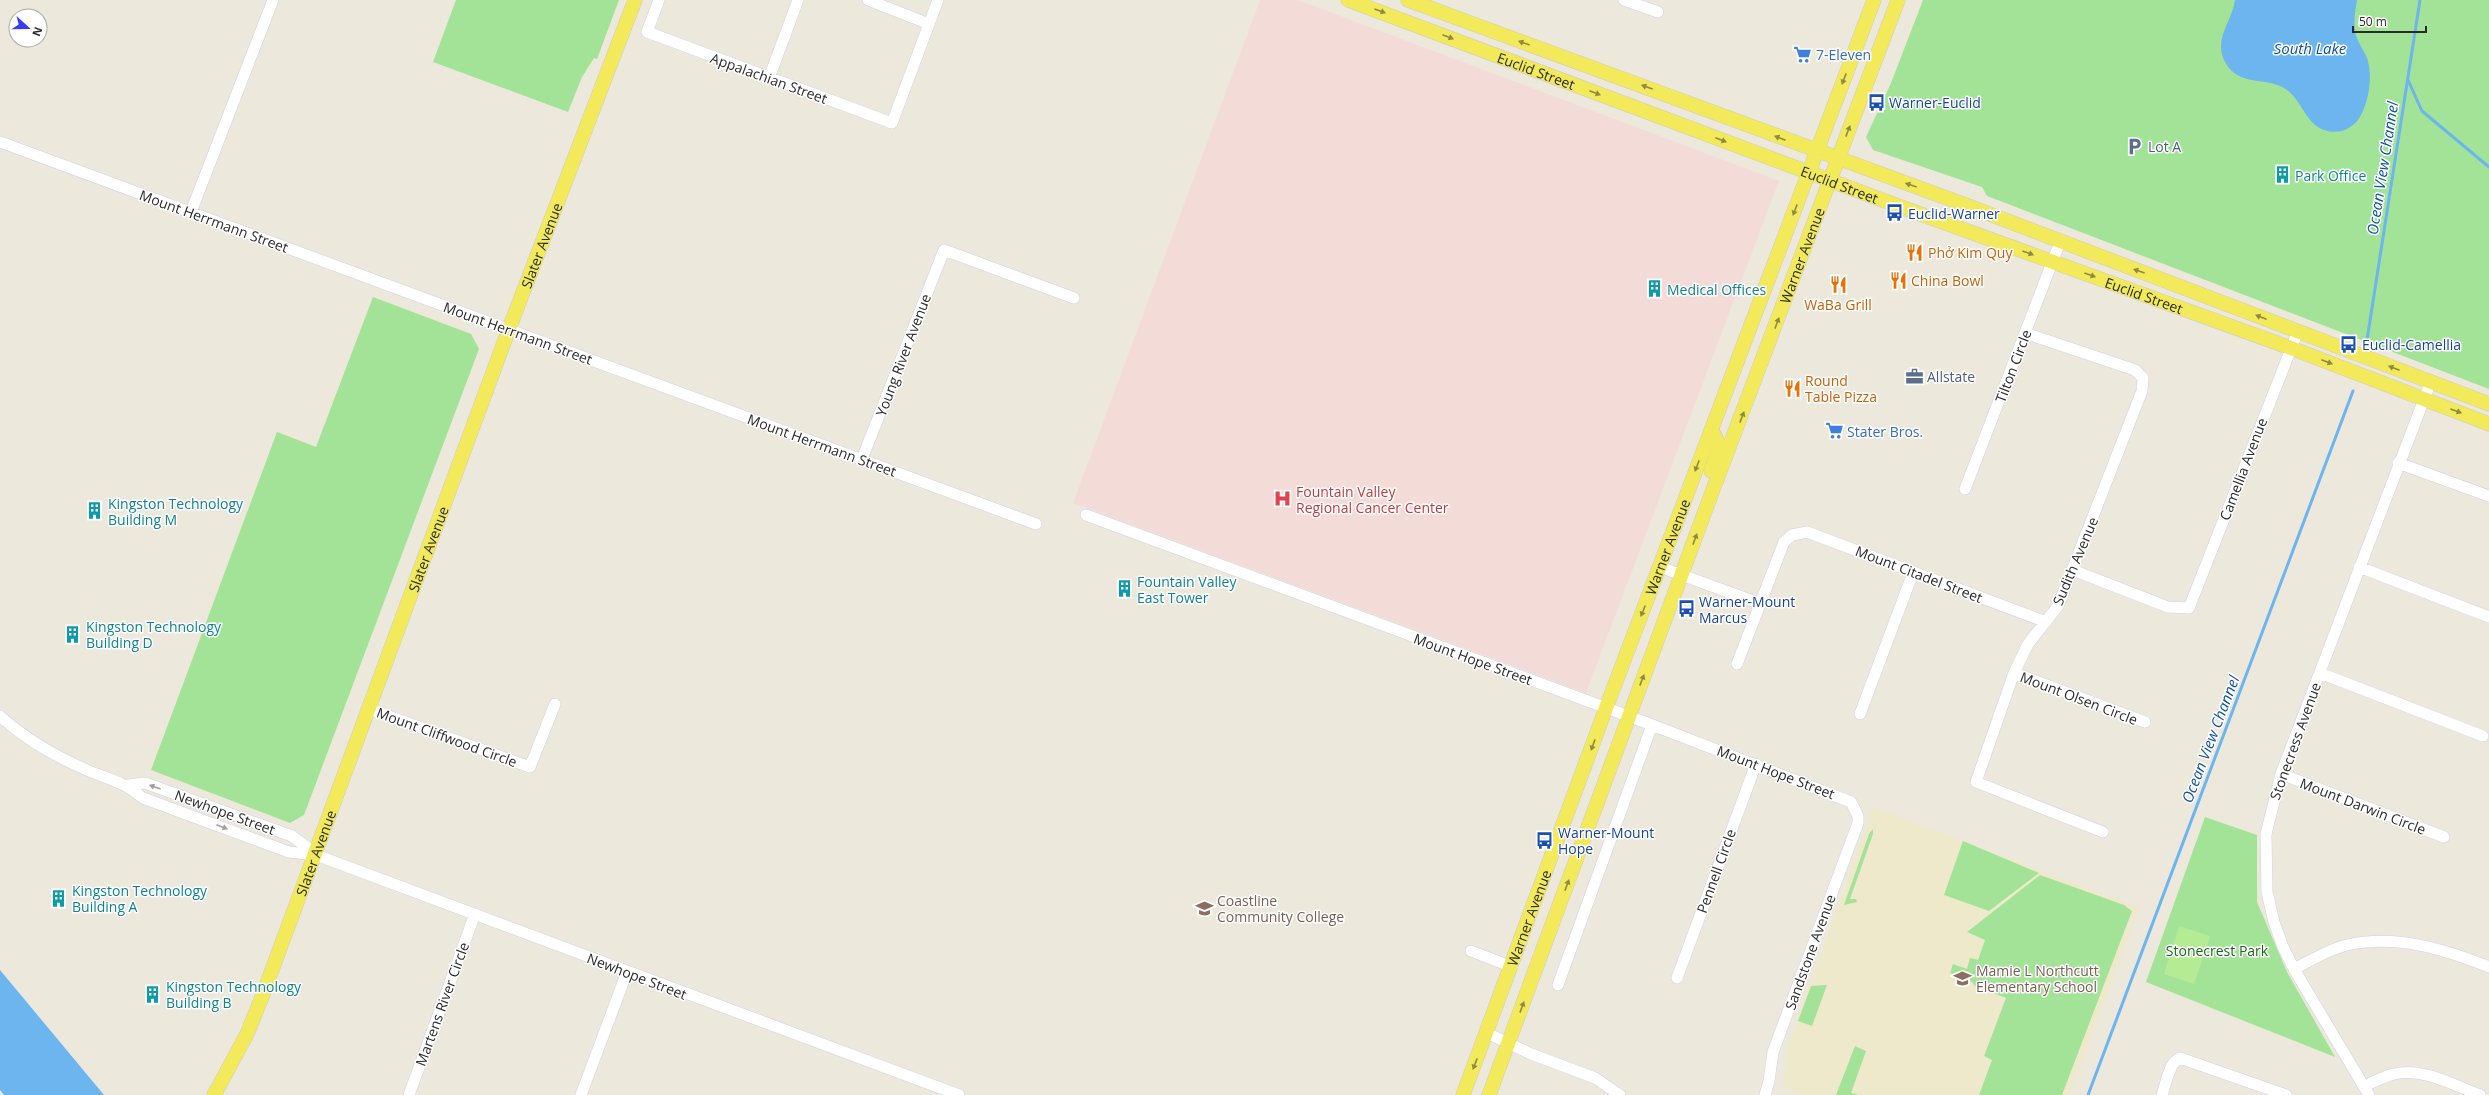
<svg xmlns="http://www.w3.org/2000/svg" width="2489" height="1095" font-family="'Open Sans',sans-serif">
	<rect width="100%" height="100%" fill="#ece8db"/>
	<path fill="#eee9ca" d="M 1873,807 L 2139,908 L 2069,1095 L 1804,1095 L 1783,1087 L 1788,1048 Z"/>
	<path fill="#f3dcd8" d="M 1260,0 L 1298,0 L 1779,181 L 1586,693 L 1073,503 Z"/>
	<path fill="#a3e397" d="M 456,0 L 619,0 L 597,59 L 594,58 L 582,77 L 568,112 L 433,62 Z
		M 1923,0 L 2489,0 L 2489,389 L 1987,196 L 1982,187 L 1873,150 L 1866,137 L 1891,83 Z
		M 373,297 L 471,334 L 479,349 L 304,815 L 290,823 L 151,770 L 277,432 L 316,447 Z
		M 2205,817 L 2257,835 L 2257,902 L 2287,972 L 2335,1057 L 2146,982 Z
		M 1873,829 L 1873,834 L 1850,899 L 1856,899 L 1857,902 L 1844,905 L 1869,834 Z
		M 1963,841 L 2039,873 L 1989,911 L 1944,895 Z
		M 2040,875 L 2124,905 L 2132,911 L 2062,1095 L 1979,1095 L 1992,1060 L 1984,1056 L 2006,998 L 1975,986 L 1970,980 L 1950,973 L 1953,964 L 1967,969 L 1970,958 L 1978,960 L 1985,940 L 1967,932 Z
		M 1827,985 L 1812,1026 L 1798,1021 L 1811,986 Z
		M 1855,1046 L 1866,1051 L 1851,1093 L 1859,1095 L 1836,1095 Z"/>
	<path fill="#b5eb92" d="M 2179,926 L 2210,936 L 2194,984 L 2164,974 Z"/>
	<path fill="#6db5ef" d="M 2235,0 L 2357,0 C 2355,11 2353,25 2356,36 C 2359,44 2364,51 2367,58 C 2373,76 2369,101 2360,117 C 2349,135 2325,137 2311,121 C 2303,112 2297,97 2287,90 C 2267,75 2238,89 2224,60 C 2214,37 2232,22 2235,0 Z
		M 0,970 L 104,1095 L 4,1095 L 0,1090 Z"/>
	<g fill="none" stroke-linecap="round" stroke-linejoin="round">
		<path stroke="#6db5ef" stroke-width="3" d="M 2408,80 L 2422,111 L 2489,167
			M 2367,340 L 2420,0
			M 2088,1095 L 2353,391"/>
		<defs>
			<path id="minor" d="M 659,0 L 647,32 L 892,123 L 938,0
				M 868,0 L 929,24
				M 1624,0 L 1658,12
				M 769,78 L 798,0
				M 0,142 L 1036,524
				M 191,212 L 273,0
				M 2025,333 L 2135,370 L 2143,378 L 2142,391 L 2058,606 L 2028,644 L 2014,673 L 1976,782 L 2103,832
				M 862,459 L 944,250 L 1074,298
				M 2398,463 L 2489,496
				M 1965,489 L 2060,242
				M 1086,515 L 1647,723 L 1851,802 L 1858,816 L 1858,823 L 1773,1052 L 1769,1081 L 1765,1095
				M 1660,567 L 1761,604
				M 2359,567 L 2489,617
				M 2073,570 L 2168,607 L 2189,608 L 2298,331
				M 1737,664 L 1784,542 L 1792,535 L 1807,532 L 2046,622
				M 2014,673 L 2145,722
				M 2320,673 L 2483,736
				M 369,709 L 530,767 L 555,704
				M 1860,714 L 1913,573
				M 0,716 C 26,740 57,757 89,771 C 111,780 124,782 143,798 L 289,852 L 316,855 L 959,1095
				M 2281,774 L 2444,837
				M 128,785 L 145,783 L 292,836 L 316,854
				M 1471,951 L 1512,967
				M 2294,969 C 2310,961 2329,949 2347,945 C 2396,934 2444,949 2489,967
				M 1677,978 L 1756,764
				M 1558,985 L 1652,725
				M 1487,1033 L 1531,1054 L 1595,1078 L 1620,1095
				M 2365,1086 C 2374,1082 2384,1076 2394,1074 C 2423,1067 2453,1085 2480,1095
				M 409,1095 L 475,914
				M 581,1095 L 627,972
				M 2162,1095 C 2166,1084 2169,1062 2180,1058 L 2286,1095
				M 2369,1095 L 2294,969 L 2283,947 L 2274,922 L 2267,892 L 2266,834 L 2281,774 L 2431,381"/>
			<g id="major">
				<path id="s1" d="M 1348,0 L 1901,207 L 2291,348 L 2489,424"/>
				<path d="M 1408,0 L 1963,204 L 2489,404"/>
				<path d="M 1711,430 C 1723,445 1717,454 1711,471"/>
				<path id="s2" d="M 214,1095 L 247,1034 L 262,997 L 509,329 L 635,0"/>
				<path id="s3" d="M 1463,1095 L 1606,708 L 1874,0"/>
				<path id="s4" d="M 1489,1095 L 1711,495 L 1898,0"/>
			</g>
		</defs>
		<use href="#minor" stroke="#d0d1e3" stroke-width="12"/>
		<use href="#major" stroke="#ccc" stroke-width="15"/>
		<use href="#minor" stroke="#fff" stroke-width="11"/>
		<use href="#major" stroke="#f2ea5a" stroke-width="14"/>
	</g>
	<defs><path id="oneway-solid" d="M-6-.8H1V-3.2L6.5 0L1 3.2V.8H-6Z"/></defs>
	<g fill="#8e8a42">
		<use href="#oneway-solid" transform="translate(1380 11) rotate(20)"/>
		<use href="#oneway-solid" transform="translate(1448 37) rotate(21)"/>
		<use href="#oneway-solid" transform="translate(1524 43) rotate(-160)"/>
		<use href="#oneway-solid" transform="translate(1844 79) rotate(111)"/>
		<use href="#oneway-solid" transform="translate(1647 87) rotate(-160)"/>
		<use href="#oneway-solid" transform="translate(1595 93) rotate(21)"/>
		<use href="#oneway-solid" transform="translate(1848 131) rotate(-69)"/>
		<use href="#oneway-solid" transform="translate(1780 138) rotate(-159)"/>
		<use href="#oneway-solid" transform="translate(1721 140) rotate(21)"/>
		<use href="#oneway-solid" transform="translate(1911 185) rotate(-161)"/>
		<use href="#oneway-solid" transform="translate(1795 210) rotate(111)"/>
		<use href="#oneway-solid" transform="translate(2028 253) rotate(20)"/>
		<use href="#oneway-solid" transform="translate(2139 271) rotate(-161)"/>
		<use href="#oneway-solid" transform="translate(2090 275) rotate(20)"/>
		<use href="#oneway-solid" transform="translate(2261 317) rotate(-159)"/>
		<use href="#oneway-solid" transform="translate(1777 323) rotate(-70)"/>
		<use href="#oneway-solid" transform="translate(2327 362) rotate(21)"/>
		<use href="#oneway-solid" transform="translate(2394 368) rotate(-159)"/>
		<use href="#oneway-solid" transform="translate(2456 411) rotate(20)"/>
		<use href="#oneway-solid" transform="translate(1742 417) rotate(-69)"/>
		<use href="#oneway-solid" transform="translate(1697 466) rotate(111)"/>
		<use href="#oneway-solid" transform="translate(1695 539) rotate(-70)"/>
		<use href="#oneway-solid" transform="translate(1643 611) rotate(112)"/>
		<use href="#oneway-solid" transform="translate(1642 680) rotate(-69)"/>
		<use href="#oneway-solid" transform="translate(1593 745) rotate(110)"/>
		<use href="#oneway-solid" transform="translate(1567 885) rotate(-70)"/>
		<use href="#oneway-solid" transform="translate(1522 1007) rotate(-70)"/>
		<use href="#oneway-solid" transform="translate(1475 1064) rotate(111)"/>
	</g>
	<g fill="#9f9f9f">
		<use href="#oneway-solid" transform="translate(155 787) rotate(-160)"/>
		<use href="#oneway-solid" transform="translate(222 827) rotate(21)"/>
	</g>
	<defs>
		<symbol id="supermarket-bare" viewBox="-9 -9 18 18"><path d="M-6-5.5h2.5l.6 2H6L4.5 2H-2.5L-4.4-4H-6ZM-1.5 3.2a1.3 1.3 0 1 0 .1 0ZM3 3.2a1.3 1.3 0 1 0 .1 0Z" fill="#3f7fe0" stroke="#fff" stroke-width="2.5" paint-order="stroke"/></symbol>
		<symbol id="bus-bare" viewBox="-9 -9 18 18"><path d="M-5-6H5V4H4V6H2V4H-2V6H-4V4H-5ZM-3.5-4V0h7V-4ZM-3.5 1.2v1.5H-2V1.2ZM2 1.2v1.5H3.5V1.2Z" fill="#1a4fb4" stroke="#fff" stroke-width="2.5" paint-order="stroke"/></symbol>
		<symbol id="parking-bare" viewBox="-9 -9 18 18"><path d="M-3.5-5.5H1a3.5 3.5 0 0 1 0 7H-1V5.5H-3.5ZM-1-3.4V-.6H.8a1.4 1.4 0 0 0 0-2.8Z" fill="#5c6f8a" stroke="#fff" stroke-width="2.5" paint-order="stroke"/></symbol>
		<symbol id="building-bare" viewBox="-9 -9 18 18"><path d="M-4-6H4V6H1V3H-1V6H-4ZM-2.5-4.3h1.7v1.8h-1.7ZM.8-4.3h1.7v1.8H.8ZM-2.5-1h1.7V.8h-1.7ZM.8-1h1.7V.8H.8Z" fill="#0f9aa8" stroke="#fff" stroke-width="2.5" paint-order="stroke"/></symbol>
		<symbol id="restaurant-bare" viewBox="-9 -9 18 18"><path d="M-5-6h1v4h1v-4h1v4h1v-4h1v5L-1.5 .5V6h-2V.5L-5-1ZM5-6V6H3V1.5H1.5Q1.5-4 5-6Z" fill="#e8710a" stroke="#fff" stroke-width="2.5" paint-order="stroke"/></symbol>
		<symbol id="office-bare" viewBox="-9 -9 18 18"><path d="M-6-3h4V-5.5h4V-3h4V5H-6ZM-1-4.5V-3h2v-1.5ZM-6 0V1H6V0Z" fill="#5c6f8a" stroke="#fff" stroke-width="2.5" paint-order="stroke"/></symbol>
		<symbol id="hospital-bare" viewBox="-9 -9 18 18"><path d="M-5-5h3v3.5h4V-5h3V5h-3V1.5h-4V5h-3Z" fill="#e0444e" stroke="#fff" stroke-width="2.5" paint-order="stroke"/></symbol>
		<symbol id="school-bare" viewBox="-9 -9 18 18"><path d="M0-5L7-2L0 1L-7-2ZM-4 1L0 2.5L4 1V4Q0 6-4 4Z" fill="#8d6e63" stroke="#fff" stroke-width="2.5" paint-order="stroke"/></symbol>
	</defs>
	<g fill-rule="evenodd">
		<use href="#supermarket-bare" x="1790" y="42" width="25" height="25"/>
		<use href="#bus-bare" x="1864" y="90" width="25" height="25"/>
		<use href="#parking-bare" x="2122" y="134" width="25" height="25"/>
		<use href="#building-bare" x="2270" y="162" width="25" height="25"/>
		<use href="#bus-bare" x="1882" y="200" width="25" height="25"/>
		<use href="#restaurant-bare" x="1902" y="240" width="25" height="25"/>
		<use href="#restaurant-bare" x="1886" y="268" width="25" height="25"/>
		<use href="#restaurant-bare" x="1826" y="272" width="25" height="25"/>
		<use href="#building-bare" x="1642" y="276" width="25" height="25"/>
		<use href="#bus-bare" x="2336" y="332" width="25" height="25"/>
		<use href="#office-bare" x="1902" y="364" width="25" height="25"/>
		<use href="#restaurant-bare" x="1780" y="376" width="25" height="25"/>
		<use href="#supermarket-bare" x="1822" y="418" width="25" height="25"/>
		<use href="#hospital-bare" x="1270" y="486" width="25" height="25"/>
		<use href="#building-bare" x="82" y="498" width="25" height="25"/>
		<use href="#building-bare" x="1112" y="576" width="25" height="25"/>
		<use href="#bus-bare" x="1674" y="596" width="25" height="25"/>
		<use href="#building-bare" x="60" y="622" width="25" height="25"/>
		<use href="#bus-bare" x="1532" y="828" width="25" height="25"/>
		<use href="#building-bare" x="46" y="886" width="25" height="25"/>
		<use href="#school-bare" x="1192" y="896" width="25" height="25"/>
		<use href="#school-bare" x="1950" y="966" width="25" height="25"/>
		<use href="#building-bare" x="140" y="982" width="25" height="25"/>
	</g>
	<g text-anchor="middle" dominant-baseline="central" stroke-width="3" stroke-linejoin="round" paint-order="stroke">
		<g font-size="14" fill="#366cbe" stroke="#fff" text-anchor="start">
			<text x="1816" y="54">7-Eleven</text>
			<text x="1847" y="431">Stater Bros.</text>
		</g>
		<g font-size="14" fill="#2a2a2a" stroke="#fff">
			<text stroke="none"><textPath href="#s1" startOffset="201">Euclid Street</textPath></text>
			<text transform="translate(769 78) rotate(20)">Appalachian Street</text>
			<text stroke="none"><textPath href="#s1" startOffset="525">Euclid Street</textPath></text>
			<text transform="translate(214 221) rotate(20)">Mount Herrmann Street</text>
			<text stroke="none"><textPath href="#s2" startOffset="911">Slater Avenue</textPath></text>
			<text stroke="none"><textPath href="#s4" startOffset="896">Warner Avenue</textPath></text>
			<text stroke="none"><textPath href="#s1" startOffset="849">Euclid Street</textPath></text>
			<text transform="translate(518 333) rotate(20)">Mount Herrmann Street</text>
			<text transform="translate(903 355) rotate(-69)">Young River Avenue</text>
			<text transform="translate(2013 366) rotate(-69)">Tilton Circle</text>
			<text transform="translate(822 445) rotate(20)">Mount Herrmann Street</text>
			<text transform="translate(2243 469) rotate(-69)">Camellia Avenue</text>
			<text stroke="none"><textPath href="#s3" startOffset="585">Warner Avenue</textPath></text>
			<text stroke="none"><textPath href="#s2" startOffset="587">Slater Avenue</textPath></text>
			<text transform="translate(2075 561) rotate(-67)">Sudith Avenue</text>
			<text transform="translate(1919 574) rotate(21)">Mount Citadel Street</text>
			<text transform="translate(1473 659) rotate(20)">Mount Hope Street</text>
			<text transform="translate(2079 698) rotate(21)">Mount Olsen Circle</text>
			<text transform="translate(447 737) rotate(20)">Mount Cliffwood Circle</text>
			<text transform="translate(2295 741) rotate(-70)">Stonecress Avenue</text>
			<text transform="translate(1776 772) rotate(21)">Mount Hope Street</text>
			<text transform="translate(2363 806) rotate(21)">Mount Darwin Circle</text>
			<text transform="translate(225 812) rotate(20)">Newhope Street</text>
			<text stroke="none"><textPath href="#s2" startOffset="263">Slater Avenue</textPath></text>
			<text transform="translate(1716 871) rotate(-70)">Pennell Circle</text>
			<text stroke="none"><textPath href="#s3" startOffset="189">Warner Avenue</textPath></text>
			<text transform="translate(1810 952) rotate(-70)">Sandstone Avenue</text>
			<text transform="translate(637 976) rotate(21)">Newhope Street</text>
			<text transform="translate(442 1004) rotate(-70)">Martens River Circle</text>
		</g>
		<g font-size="14" fill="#164399" stroke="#fff" text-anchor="start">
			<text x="1889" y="102">Warner-Euclid</text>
			<text x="1908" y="213">Euclid-Warner</text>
			<text x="2362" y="344">Euclid-Camellia</text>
			<text x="1699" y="601">Warner-Mount<tspan x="1699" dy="16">Marcus</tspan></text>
			<text x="1558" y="832">Warner-Mount<tspan x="1558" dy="16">Hope</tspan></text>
		</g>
		<g font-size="14" fill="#4e5e75" stroke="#fff" text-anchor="start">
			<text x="2148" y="146">Lot A</text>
			<text x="1927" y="376">Allstate</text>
		</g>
		<g font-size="14" fill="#0d838f" stroke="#fff" text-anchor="start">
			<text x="2295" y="175">Park Office</text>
			<text x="1667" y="289">Medical Offices</text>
			<text x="108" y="503">Kingston Technology<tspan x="108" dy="16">Building M</tspan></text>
			<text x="1137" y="581">Fountain Valley<tspan x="1137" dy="16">East Tower</tspan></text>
			<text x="86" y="626">Kingston Technology<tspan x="86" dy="16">Building D</tspan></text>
			<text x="72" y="890">Kingston Technology<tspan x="72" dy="16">Building A</tspan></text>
			<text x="166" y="986">Kingston Technology<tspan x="166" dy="16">Building B</tspan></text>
		</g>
		<g font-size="14" fill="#c56008" stroke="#fff" text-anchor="start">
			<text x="1928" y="252">Phở Kim Quy</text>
			<text x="1911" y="280">China Bowl</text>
			<text x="1838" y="304" text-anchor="middle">WaBa Grill</text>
			<text x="1805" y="380">Round<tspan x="1805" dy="16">Table Pizza</tspan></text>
		</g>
		<g font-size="14" fill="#be3a42" stroke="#fff" text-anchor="start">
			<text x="1296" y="491">Fountain Valley<tspan x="1296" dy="16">Regional Cancer Center</tspan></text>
		</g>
		<g font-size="14" fill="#785e54" stroke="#fff" text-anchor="start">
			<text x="1217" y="900">Coastline<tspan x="1217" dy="16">Community College</tspan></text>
			<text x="1976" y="970">Mamie L Northcutt<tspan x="1976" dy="16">Elementary School</tspan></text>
		</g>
		<g font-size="14" fill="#1b6719" stroke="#fff">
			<text x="2217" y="950">Stonecrest Park</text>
		</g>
		<g font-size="15" font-style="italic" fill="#0c509b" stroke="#fff">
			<text x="2310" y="48">South Lake</text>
			<text transform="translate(2382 168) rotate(-81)">Ocean View Channel</text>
			<text transform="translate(2210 739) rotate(-69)">Ocean View Channel</text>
		</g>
	</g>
	<g transform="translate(28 28) rotate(111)"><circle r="19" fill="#ffffff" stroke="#aaaaaa"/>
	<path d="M0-3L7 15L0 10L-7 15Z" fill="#393afb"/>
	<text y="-6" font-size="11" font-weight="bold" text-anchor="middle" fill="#2a2a2a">N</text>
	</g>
	<path d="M2353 26v6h73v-6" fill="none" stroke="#2a2a2a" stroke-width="2"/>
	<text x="2359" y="26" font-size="12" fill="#2a2a2a" stroke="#ffffff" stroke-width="3" paint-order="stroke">50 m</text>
</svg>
